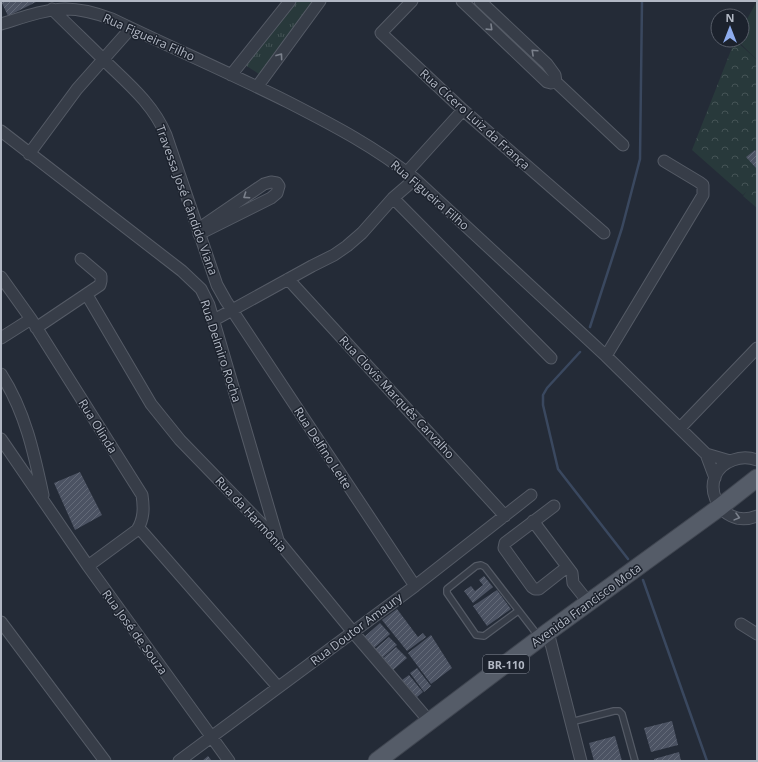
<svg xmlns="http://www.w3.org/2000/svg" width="758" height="762" font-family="'Open Sans',sans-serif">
	<defs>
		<pattern id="forest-crowns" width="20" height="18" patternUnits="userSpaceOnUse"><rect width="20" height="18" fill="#28393b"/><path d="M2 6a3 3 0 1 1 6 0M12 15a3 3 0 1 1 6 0" fill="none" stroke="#455456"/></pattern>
		<pattern id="park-tufts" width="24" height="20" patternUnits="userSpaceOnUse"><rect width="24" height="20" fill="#28393b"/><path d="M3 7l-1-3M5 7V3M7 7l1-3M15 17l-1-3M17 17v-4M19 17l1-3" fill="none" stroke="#455456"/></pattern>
		<pattern id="building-hatch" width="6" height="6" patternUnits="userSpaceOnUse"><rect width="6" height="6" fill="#4c5363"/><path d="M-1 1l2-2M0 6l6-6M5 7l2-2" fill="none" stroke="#636a78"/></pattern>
	</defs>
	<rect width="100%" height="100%" fill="#242b37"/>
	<path fill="#28393b" d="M 757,1 L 757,60 L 737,40 L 742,40 L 742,28 Z"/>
	<path fill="url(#forest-crowns)" d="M 735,40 L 757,60 L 757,153 L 755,150 L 747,157 L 756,168 L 757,167 L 757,208 L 743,196 L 747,191 L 743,195 L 692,150 Z"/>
	<path fill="url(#park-tufts)" d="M 292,1 L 315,1 L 259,74 L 245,65 Z"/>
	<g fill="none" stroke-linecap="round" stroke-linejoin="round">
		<path stroke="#3a485f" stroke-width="2.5" d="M 590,327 L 622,228 L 640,159 L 642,1
			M 580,352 L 547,388 L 543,395 L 543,405 L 558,469 L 628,559
			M 643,580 L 707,761"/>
	</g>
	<path fill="url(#building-hatch)" d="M 1,1 L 38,1 L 8,16 Z
		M 755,150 L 757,153 L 756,168 L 746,157 Z
		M 80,472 L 102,515 L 75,530 L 54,483 Z
		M 484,576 L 493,587 L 473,603 L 464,591 L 471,586 L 475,591 L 483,585 L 479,580 Z
		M 497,590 L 511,609 L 487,626 L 473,606 Z
		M 397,609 L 418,637 L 423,633 L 426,637 L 407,651 L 382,620 Z
		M 380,623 L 390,634 L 373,649 L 363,638 Z
		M 431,635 L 452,668 L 431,684 L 408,653 Z
		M 389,637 L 397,645 L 382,658 L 374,650 Z
		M 396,647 L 407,658 L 393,670 L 382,659 Z
		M 417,668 L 431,686 L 424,692 L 410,673 Z
		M 409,675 L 423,692 L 417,697 L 402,680 Z
		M 672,721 L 678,745 L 651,752 L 644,728 Z
		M 615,736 L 622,761 L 594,761 L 589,743 Z
		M 679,752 L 681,761 L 654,761 L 654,759 Z
		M 208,756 L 212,761 L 202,761 Z"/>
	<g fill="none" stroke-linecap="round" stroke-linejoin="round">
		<defs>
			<path id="service" d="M 518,611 L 484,636 L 476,635 L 447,593 L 447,589 L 476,566 L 481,565 L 485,567 L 539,637
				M 571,722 L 614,711 L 619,711 L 622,714 L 635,761"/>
			<path id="minor" d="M 412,1 L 381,33 L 463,110 L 604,233
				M 462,1 L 547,82 L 551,83 L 556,82
				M 480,1 L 547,64 L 555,75 L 556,82 L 623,145
				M 52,9 C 71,28 90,46 109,65 C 131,86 154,106 166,135 L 217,285 L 226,301 L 415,586
				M 1,24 C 47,10 65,1 112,19 C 170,47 230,73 288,102 C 333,125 377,148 415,179 L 606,356 L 706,454 L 715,478
				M 231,75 L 290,1
				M 257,87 L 320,1
				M 1,131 L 182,271 L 201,289 L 209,305 L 278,540
				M 29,154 L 77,89 L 131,28
				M 407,172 L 463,110
				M 393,198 L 551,358
				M 198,229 L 264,184 L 271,182 L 277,183 L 279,186 L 277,193 L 271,198 L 199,234
				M 1,277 L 31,319 L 142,495 C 144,508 144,519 137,530 L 88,566
				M 288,279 L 505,516
				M 87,295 L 151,404 L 180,440 L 279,542 L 353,632 L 430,722
				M 214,320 L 312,266 L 334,255 L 347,246 L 362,233 L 393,198 L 415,179
				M 36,328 L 100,285 L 101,281 L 101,276 L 81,259
				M 1,338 L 31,319
				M 606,356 L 703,195 L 703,185 L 699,182 L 664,161
				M 1,374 C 25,411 34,453 43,495
				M 680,428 L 757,348
				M 1,439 L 88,566 L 229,761
				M 706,454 L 730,461
				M 757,460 C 749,457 741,457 733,460 C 694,474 718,532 757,516
				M 554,506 L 505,543 L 504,548 L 532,587 L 535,589 L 539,589 L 567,567
				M 533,521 L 572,573 L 573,583 L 589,603
				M 139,528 L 278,687
				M 1,622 L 105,761
				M 741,624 L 757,634
				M 548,632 L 581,761
				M 179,761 L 415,586 L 531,495"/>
			<path id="primary" d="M 377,761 L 548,632 L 720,507 L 757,478"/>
		</defs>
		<use href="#service" stroke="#555b66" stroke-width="8"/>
		<use href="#minor" stroke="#555b66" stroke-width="13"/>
		<use href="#primary" stroke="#404651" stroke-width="19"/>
		<use href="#service" stroke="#373d48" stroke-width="5.5"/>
		<use href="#minor" stroke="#373d48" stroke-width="11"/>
		<use href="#primary" stroke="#555c68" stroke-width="17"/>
	</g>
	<defs><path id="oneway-chevron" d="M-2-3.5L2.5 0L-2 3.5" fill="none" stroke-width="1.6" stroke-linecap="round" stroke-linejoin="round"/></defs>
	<g stroke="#7b818c">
		<use href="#oneway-chevron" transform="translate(490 28) rotate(44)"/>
		<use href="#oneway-chevron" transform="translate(534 52) rotate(-137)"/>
		<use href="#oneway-chevron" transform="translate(280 56) rotate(-54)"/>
		<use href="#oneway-chevron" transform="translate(246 196) rotate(146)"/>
		<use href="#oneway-chevron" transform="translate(737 517) rotate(15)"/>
	</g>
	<g text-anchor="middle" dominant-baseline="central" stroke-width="3" stroke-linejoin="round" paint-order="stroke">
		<rect fill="#1c222d" stroke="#858b97" stroke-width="1" x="483" y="655" width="46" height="18" rx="3"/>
		<g font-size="11" font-weight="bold" fill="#b2b8c4">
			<text x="506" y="664">BR-110</text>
		</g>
		<g font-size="12" fill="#b2b8c4" stroke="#1c222d">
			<text transform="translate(149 37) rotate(24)">Rua Figueira Filho</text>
			<text transform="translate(475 119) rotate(42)">Rua Cícero Luiz da França</text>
			<text transform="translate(430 195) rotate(41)">Rua Figueira Filho</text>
			<text transform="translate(187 200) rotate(70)">Travessa José Cândido Viana</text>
			<text transform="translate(221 351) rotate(72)">Rua Delmiro Rocha</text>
			<text transform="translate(397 397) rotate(47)">Rua Clovis Marquês Carvalho</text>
			<text transform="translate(98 426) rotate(58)">Rua Olinda</text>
			<text transform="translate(323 448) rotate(57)">Rua Delfino Leite</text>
			<text transform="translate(251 514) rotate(47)">Rua da Harmônia</text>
			<text transform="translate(586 605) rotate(-36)">Avenida Francisco Mota</text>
			<text transform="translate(356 629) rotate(-37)">Rua Doutor Amaury</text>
			<text transform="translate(135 632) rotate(54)">Rua José de Souza</text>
		</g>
	</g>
	<rect width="758" height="762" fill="none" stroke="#b2b8c4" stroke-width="4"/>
	<g transform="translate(730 28)"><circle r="19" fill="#1c222d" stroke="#585e69"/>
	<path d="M0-3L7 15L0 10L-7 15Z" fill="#8eaced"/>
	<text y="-6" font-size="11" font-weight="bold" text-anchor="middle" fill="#b2b8c4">N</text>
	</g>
</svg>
